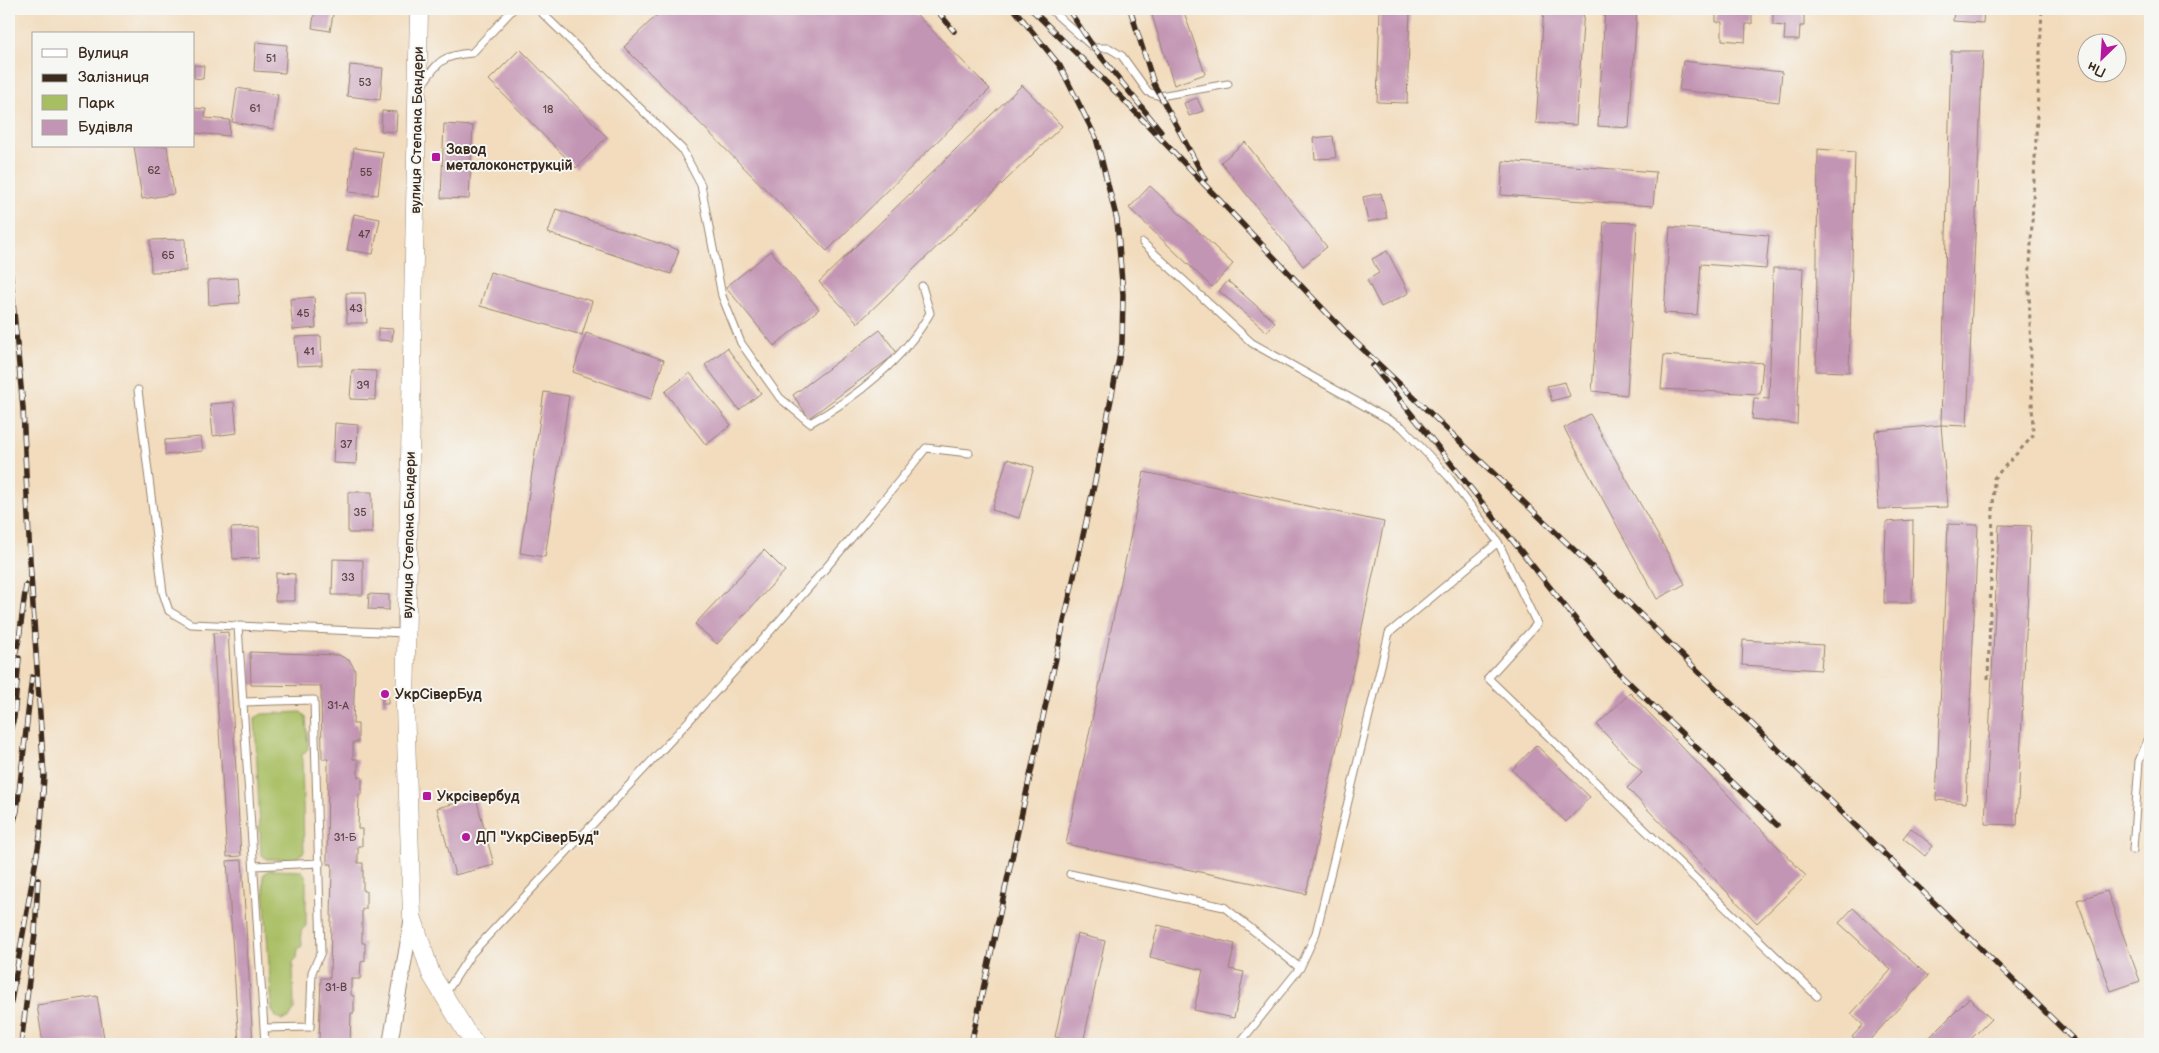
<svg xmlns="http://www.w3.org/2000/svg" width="2159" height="1053" font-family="'Balsamiq Sans',sans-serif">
	<rect width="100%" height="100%" fill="#f6f6f2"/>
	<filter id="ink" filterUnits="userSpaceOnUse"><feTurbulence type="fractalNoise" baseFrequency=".02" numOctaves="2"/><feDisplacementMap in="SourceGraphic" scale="10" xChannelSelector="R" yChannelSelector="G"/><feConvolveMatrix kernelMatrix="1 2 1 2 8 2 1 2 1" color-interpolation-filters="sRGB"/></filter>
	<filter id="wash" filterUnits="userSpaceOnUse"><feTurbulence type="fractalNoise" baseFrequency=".0096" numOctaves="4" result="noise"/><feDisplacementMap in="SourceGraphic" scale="20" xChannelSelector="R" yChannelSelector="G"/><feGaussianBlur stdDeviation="1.12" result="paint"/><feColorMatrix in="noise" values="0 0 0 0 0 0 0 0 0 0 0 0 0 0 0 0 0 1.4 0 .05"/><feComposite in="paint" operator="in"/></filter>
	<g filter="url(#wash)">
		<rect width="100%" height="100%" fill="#f2dcbd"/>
		<path fill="#a8be62" stroke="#727440" d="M 301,712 L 306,717 L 308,749 L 302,755 L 304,852 L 295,859 L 267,859 L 261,854 L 255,718 L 262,714 Z
			M 269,870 L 302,871 L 306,877 L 306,926 L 301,931 L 302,946 L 298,949 L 297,958 L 293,962 L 294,1010 L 290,1017 L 283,1020 L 276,1017 L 272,1010 L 263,875 Z"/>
		<g id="blocks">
			<path fill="#c395b4" d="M 315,9 L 334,9 L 330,31 L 312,28 Z
				M 355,9 L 367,9 L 367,12 Z
				M 663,9 L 911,9 L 990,89 L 827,251 L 624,47 Z
				M 1150,9 L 1183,9 L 1205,74 L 1174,85 Z
				M 1380,9 L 1410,9 L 1407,103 L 1377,102 Z
				M 1544,9 L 1584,9 L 1576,125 L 1536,123 Z
				M 1605,9 L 1637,9 L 1629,128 L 1598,126 Z
				M 1716,9 L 1752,9 L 1752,24 L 1746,24 L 1745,42 L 1722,40 L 1722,22 L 1716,22 Z
				M 1773,9 L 1804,9 L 1804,26 L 1800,26 L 1799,40 L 1784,40 L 1785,26 L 1773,25 Z
				M 1954,9 L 1984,9 L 1983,23 L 1953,21 Z
				M 256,42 L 287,45 L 285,73 L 254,71 Z
				M 520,49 L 607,137 L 576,168 L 489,80 Z
				M 1951,51 L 1983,51 L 1967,426 L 1941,425 Z
				M 1683,61 L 1782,72 L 1779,102 L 1679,90 Z
				M 194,65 L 204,66 L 203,79 L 194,78 Z
				M 350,65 L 383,68 L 380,100 L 347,96 Z
				M 1022,85 L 1062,126 L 858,323 L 819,282 Z
				M 237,88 L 278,95 L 273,129 L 232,122 Z
				M 1197,98 L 1203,111 L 1189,116 L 1184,103 Z
				M 194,108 L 206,109 L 205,118 L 230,120 L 229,136 L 194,133 Z
				M 382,111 L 397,112 L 396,132 L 381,131 Z
				M 444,124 L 473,126 L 469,199 L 441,198 Z
				M 1333,136 L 1336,158 L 1315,159 L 1313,138 Z
				M 1245,142 L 1327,247 L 1303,266 L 1221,162 Z
				M 134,146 L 167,146 L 174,194 L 142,199 Z
				M 354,148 L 383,152 L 378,195 L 349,192 Z
				M 1818,149 L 1855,152 L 1849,372 L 1816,371 Z
				M 1503,161 L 1656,172 L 1653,206 L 1501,195 Z
				M 1150,186 L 1233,264 L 1212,287 L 1129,208 Z
				M 1381,193 L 1387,218 L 1368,222 L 1363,197 Z
				M 556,209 L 679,250 L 671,274 L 548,233 Z
				M 354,214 L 380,219 L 373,254 L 347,250 Z
				M 1604,222 L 1637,223 L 1627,395 L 1592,391 Z
				M 1670,227 L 1769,235 L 1766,269 L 1701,264 L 1697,315 L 1664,313 Z
				M 185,239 L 186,271 L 151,272 L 150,240 Z
				M 771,251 L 819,309 L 774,346 L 726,287 Z
				M 1387,251 L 1409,293 L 1381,307 L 1367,280 L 1379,273 L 1372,259 Z
				M 1773,268 L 1803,268 L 1797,424 L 1752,419 L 1754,398 L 1769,399 Z
				M 490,272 L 592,301 L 582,335 L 480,306 Z
				M 238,278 L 240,303 L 209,305 L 208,280 Z
				M 1228,281 L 1275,322 L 1267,332 L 1219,291 Z
				M 346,293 L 365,293 L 367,323 L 347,323 Z
				M 314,297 L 316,328 L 293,330 L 290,299 Z
				M 378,328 L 393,329 L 392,341 L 378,340 Z
				M 880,330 L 897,353 L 809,418 L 793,395 Z
				M 586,333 L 664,360 L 651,399 L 573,372 Z
				M 321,336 L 322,365 L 297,366 L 295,337 Z
				M 727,348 L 761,393 L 739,410 L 705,365 Z
				M 1664,355 L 1763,363 L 1760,394 L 1661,389 Z
				M 352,370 L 376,371 L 375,400 L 350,399 Z
				M 690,373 L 731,425 L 706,445 L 665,392 Z
				M 1565,382 L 1570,396 L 1552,401 L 1547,386 Z
				M 544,392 L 569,396 L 545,557 L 520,553 Z
				M 234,402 L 237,433 L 213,436 L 210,404 Z
				M 1590,414 L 1685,584 L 1657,599 L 1564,428 Z
				M 335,423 L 358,425 L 356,464 L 333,463 Z
				M 1941,425 L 1948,507 L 1878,509 L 1875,431 Z
				M 201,437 L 203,451 L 165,455 L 165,440 Z
				M 1007,459 L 1034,467 L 1019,518 L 992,510 Z
				M 1144,472 L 1384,522 L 1306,894 L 1066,844 Z
				M 348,492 L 372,492 L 372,533 L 348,533 Z
				M 1913,520 L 1912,603 L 1884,603 L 1886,522 Z
				M 1948,524 L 1978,525 L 1966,803 L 1936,800 Z
				M 1999,525 L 2031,526 L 2017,825 L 1985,824 Z
				M 259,527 L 260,558 L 233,559 L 231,528 Z
				M 764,550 L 785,571 L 717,644 L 695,624 Z
				M 333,559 L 363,560 L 363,595 L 332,595 Z
				M 276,573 L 295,574 L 295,601 L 275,601 Z
				M 369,594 L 389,595 L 389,610 L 368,609 Z
				M 228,632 L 241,856 L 227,857 L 213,633 Z
				M 1743,640 L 1823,645 L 1821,670 L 1742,665 Z
				M 250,652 L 339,655 L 350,661 L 355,670 L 353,724 L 358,724 L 358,742 L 353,742 L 353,759 L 358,759 L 358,777 L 362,777 L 362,794 L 359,794 L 358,829 L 362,829 L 362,846 L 358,846 L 358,863 L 363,863 L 363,891 L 366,891 L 366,909 L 362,909 L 362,943 L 365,943 L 365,961 L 361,962 L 360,979 L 351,979 L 351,995 L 354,996 L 354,1013 L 351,1013 L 350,1044 L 316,1044 L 316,1040 L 319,1040 L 321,978 L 330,978 L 332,864 L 327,864 L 328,759 L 322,759 L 321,686 L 251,685 Z
				M 382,691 L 388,691 L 388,704 L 382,704 Z
				M 1630,693 L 1806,876 L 1757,923 L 1627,788 L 1642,773 L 1597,725 Z
				M 1536,745 L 1590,797 L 1566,822 L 1512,770 Z
				M 476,798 L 494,865 L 455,875 L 437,808 Z
				M 1911,828 L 1933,846 L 1925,856 L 1903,838 Z
				M 242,860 L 253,1044 L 239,1044 L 227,861 Z
				M 2107,891 L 2140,981 L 2111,991 L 2077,900 Z
				M 1853,908 L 1928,976 L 1866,1044 L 1860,1044 L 1852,1037 L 1863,1025 L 1851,1014 L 1891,970 L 1839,923 Z
				M 1158,925 L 1235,944 L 1229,969 L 1244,972 L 1234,1018 L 1194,1010 L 1203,970 L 1150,957 Z
				M 1077,934 L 1105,941 L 1083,1043 L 1055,1037 Z
				M 97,996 L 104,1038 L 60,1044 L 43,1044 L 37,1005 Z
				M 1969,998 L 1991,1019 L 1966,1044 L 1923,1044 Z"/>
		</g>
	</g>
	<g filter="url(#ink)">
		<use href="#blocks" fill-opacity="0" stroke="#96836e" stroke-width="1"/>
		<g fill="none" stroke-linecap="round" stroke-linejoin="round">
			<defs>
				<path id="service" d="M 538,9 L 682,149 L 701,185 L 722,296 L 741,343 L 780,398 L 810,423 C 856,398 904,359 930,313 L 922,286
					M 1050,9 L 1094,48 L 1109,48 L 1122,56 L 1148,92 L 1160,96 L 1228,84
					M 422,85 C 438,61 443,55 472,53 L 513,9
					M 1143,243 L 1252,343 L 1402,427 L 1448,476 L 1498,542 L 1537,624 L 1488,678 L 1817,996
					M 138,390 L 163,593 L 169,611 L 191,624 L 406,633
					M 238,626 L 265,1044
					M 243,702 L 314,700 L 321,952 L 312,972 L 310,1027 L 264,1028
					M 2133,850 L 2139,761 L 2150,735
					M 254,866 L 320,863
					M 1070,874 L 1224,907 L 1300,968
					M 445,994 L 471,954 C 625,789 784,625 926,448 L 969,453
					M 1239,1044 L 1300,968 L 1316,933 L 1389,633 L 1498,542"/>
				<path id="minor" d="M 390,1044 L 412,917"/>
				<path id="tertiary" d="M 419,9 L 405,706 L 412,916 L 431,974 L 465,1030 L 476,1044"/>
			</defs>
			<use href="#service" stroke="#96836e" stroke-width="9"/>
			<use href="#minor" stroke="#96836e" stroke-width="16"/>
			<use href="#tertiary" stroke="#96836e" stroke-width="19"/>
			<path stroke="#96836e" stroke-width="3" stroke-dasharray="4 4" stroke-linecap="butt" d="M 1988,679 L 1994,478 L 2033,436 L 2029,286 L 2042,9"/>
			<use href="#service" stroke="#fff" stroke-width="7"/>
			<use href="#minor" stroke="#fff" stroke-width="14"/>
			<use href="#tertiary" stroke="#fff" stroke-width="18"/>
			<defs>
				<path id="rail" d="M 936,9 L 954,31
					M 1031,9 L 1121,97 L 1348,335 L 1589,564 L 2078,1044
					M 1068,9 L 1094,48 L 1161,131
					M 1130,9 L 1154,84 L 1205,179
					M 9,259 L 23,408 L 30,560 L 44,776 L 40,837 L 9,1013
					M 1373,366 L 1616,670 L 1777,825
					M 9,680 L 19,639 L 26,585
					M 9,734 L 14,718 L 19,658
					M 9,836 L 17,811 L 32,677
					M 21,1044 L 35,933 L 38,880
					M 971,1044 L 1095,481 L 1122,343 L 1123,295 L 1117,220 L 1096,138 L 1060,66 L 1014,9"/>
			</defs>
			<use href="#rail" stroke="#3b2a1e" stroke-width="5.5"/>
			<use href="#rail" stroke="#f6f6f2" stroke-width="4" stroke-dasharray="11" stroke-linecap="butt"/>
		</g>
	</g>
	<g fill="#b5179e" stroke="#f6f6f2" stroke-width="2">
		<rect x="431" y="152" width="10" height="10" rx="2.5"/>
		<circle cx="385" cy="694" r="5"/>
		<rect x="422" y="791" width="10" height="10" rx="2.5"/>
		<circle cx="466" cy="837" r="5"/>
	</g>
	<g text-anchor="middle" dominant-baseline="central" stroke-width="4" stroke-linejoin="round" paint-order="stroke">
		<g font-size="11" fill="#5d4544">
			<text x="271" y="58">51</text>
			<text x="365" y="82">53</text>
			<text x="255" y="108">61</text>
			<text x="548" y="109">18</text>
			<text x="154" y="170">62</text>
			<text x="366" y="172">55</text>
			<text x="364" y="234">47</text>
			<text x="168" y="255">65</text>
			<text x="356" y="308">43</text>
			<text x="303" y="313">45</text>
			<text x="309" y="351">41</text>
			<text x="363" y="385">39</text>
			<text x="346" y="444">37</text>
			<text x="360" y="512">35</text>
			<text x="348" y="577">33</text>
			<text x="338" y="705">31-А</text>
			<text x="345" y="837">31-Б</text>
			<text x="336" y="987">31-В</text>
		</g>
		<g font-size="14" fill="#3b2a1e" stroke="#f6f6f2">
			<text transform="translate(417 130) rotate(-89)">вулиця Степана Бандери</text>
			<text transform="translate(409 535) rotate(-89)">вулиця Степана Бандери</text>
		</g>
		<g font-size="14" font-weight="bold" fill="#3b2a1e" stroke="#f6f6f2" text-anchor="start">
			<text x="446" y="149">Завод<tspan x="446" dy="16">металоконструкцій</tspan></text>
			<text x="395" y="694">УкрСіверБуд</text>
			<text x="437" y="796">Укрсівербуд</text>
			<text x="476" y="837">ДП "УкрСіверБуд"</text>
		</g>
	</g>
	<rect width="2159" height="1053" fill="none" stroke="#f6f6f2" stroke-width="30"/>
	<rect x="32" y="32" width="162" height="115" fill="#f6f6f2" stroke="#aba49d"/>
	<rect x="42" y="49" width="25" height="8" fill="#ffffff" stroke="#aba49d"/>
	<text x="78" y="58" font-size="15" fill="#3b2a1e">Вулиця</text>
	<rect x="42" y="74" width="25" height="8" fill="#3b2a1e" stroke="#aba49d"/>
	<text x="78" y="82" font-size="15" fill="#3b2a1e">Залізниця</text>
	<rect x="42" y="95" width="25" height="15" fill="#a8be62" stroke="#aba49d"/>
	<text x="78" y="108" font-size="15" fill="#3b2a1e">Парк</text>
	<rect x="42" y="120" width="25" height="15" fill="#c395b4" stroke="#aba49d"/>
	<text x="78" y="132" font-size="15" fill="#3b2a1e">Будівля</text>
	<g transform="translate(2102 58) rotate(205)"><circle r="24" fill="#f6f6f2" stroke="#aba49d"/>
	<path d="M0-4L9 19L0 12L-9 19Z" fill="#b5179e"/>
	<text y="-8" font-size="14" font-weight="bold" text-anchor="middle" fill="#3b2a1e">Пн</text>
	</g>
</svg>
